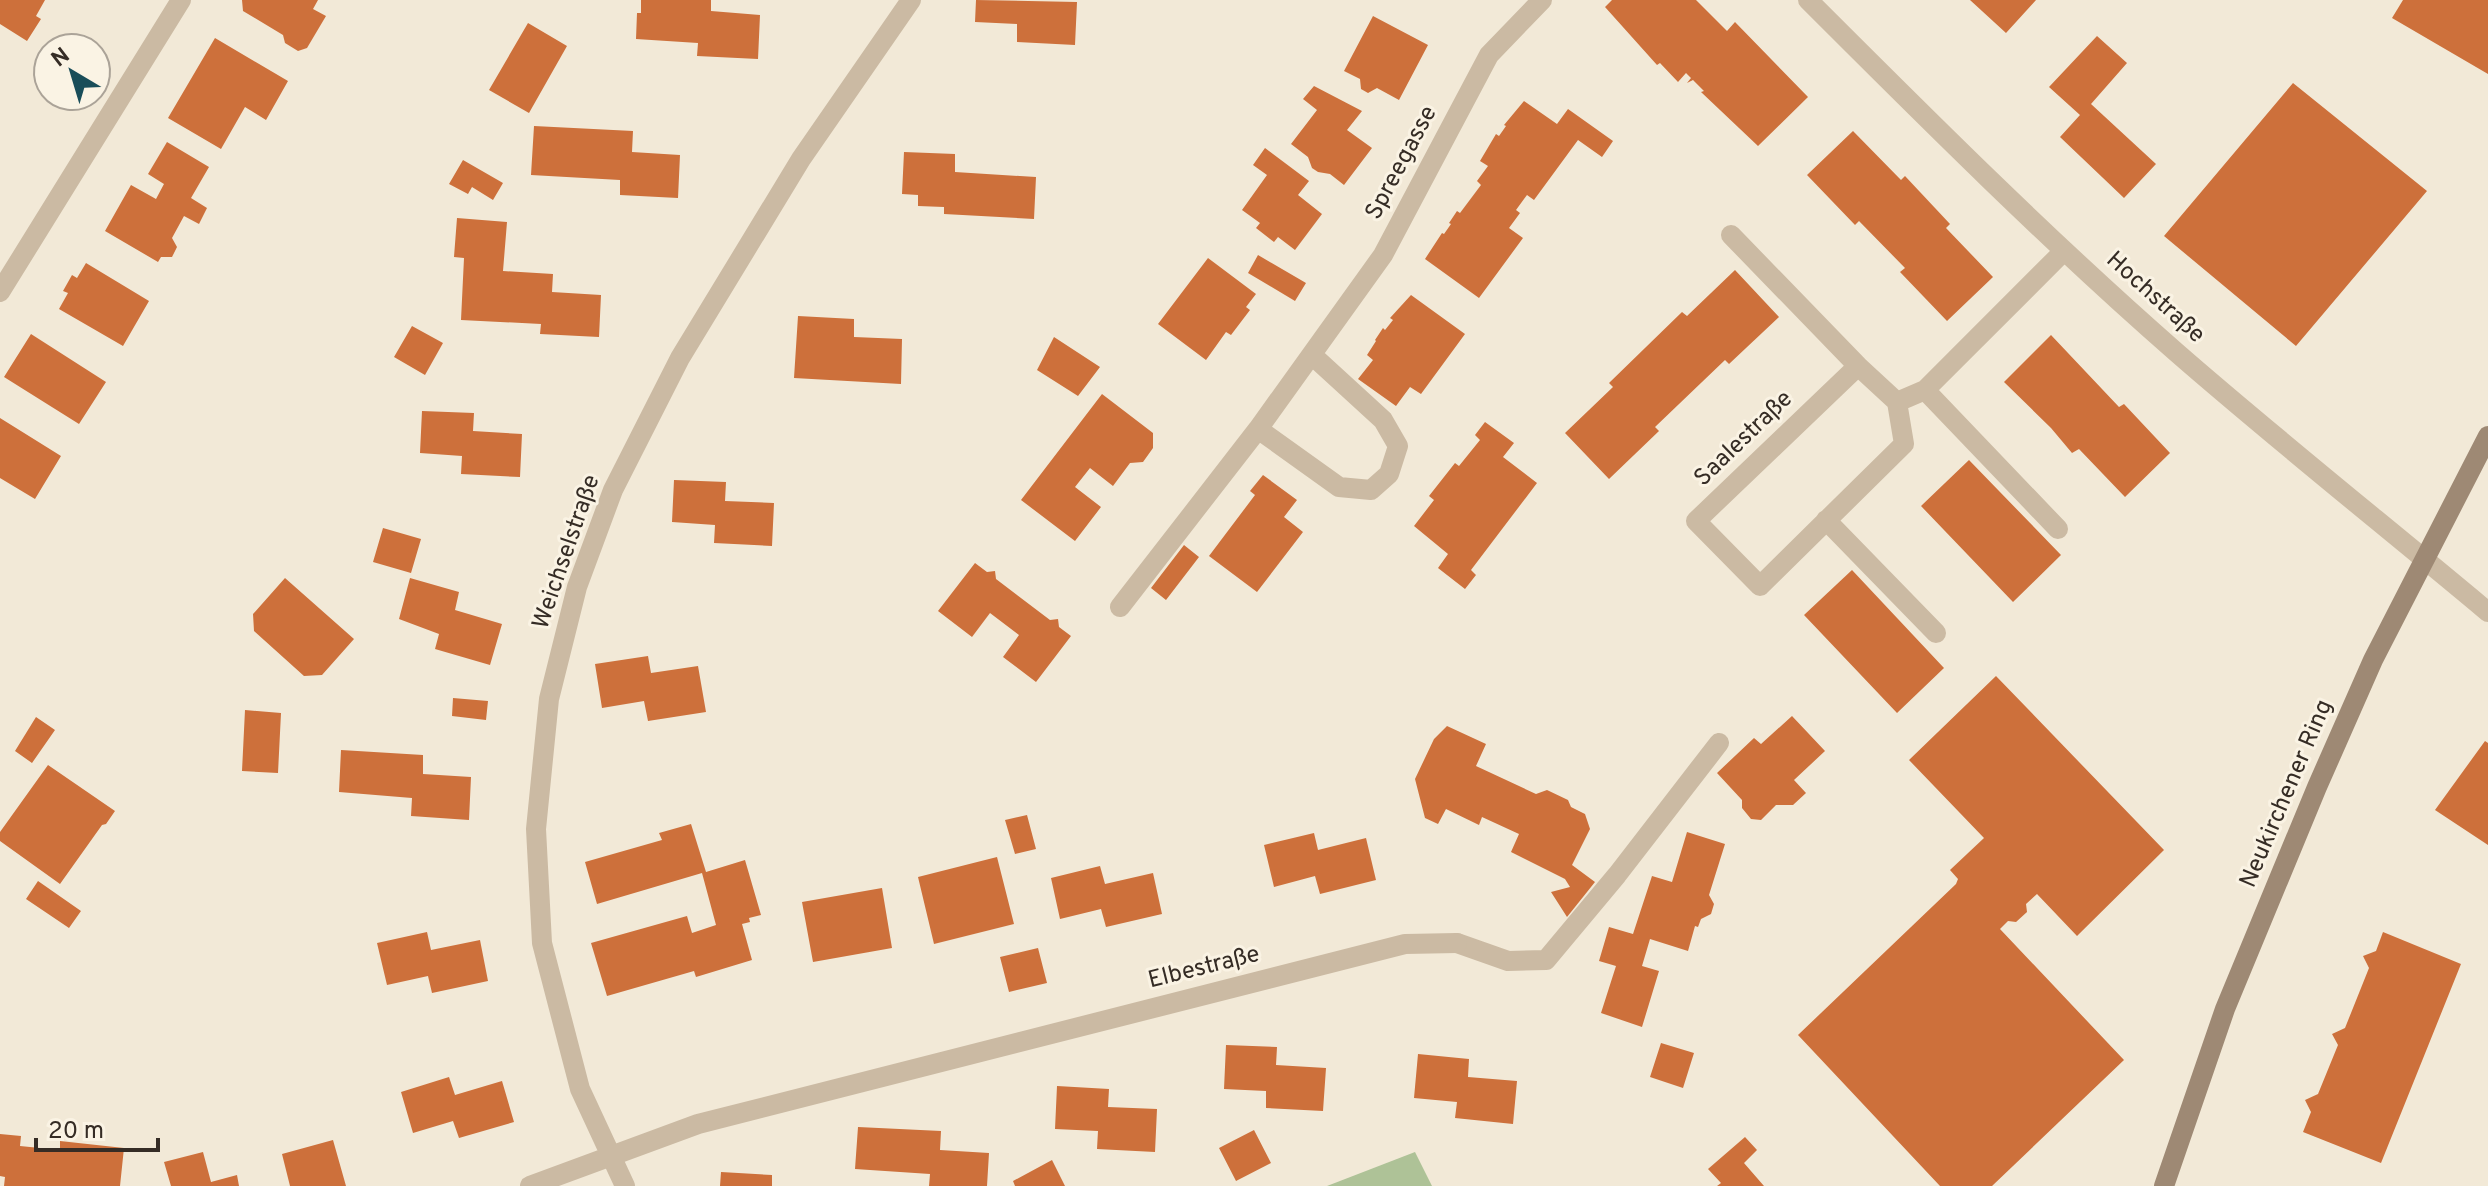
<svg xmlns="http://www.w3.org/2000/svg" width="2488" height="1186" font-family="Overpass,sans-serif">
	<rect width="100%" height="100%" fill="#f2e9d7"/>
	<path fill="#aec297" d="M 1415,1152 L 1432,1186 L 1327,1186 Z"/>
	<path fill="#cd703b" d="M 0,0 L 45,0 L 36,16 L 41,19 L 27,41 L 0,24 Z
		M 242,0 L 318,0 L 313,9 L 326,16 L 307,48 L 298,51 L 285,43 L 283,35 L 243,11 Z
		M 641,0 L 711,0 L 711,11 L 760,15 L 758,59 L 697,56 L 698,43 L 636,39 L 637,13 L 641,13 Z
		M 976,0 L 1077,2 L 1075,45 L 1017,42 L 1017,24 L 975,22 Z
		M 1612,0 L 1696,0 L 1727,31 L 1735,22 L 1808,97 L 1758,146 L 1701,92 L 1704,91 L 1693,80 L 1687,83 L 1691,78 L 1686,73 L 1678,82 L 1660,63 L 1657,65 L 1605,7 Z
		M 1970,0 L 2036,0 L 2006,33 Z
		M 2403,0 L 2488,0 L 2488,74 L 2392,18 Z
		M 1373,16 L 1428,45 L 1399,100 L 1377,88 L 1368,93 L 1361,89 L 1360,79 L 1344,71 Z
		M 528,23 L 567,46 L 529,113 L 489,90 Z
		M 2097,36 L 2127,63 L 2091,104 L 2156,164 L 2124,198 L 2060,137 L 2080,115 L 2049,87 Z
		M 215,38 L 288,81 L 266,120 L 245,107 L 221,149 L 168,118 Z
		M 2293,83 L 2427,191 L 2296,346 L 2164,236 Z
		M 1314,86 L 1362,111 L 1347,130 L 1372,148 L 1344,185 L 1330,174 L 1318,172 L 1312,168 L 1308,157 L 1291,144 L 1317,110 L 1303,99 Z
		M 1524,101 L 1557,124 L 1568,109 L 1613,141 L 1602,157 L 1578,140 L 1534,200 L 1527,195 L 1516,210 L 1520,213 L 1509,228 L 1523,238 L 1479,298 L 1425,259 L 1442,233 L 1444,234 L 1451,224 L 1449,223 L 1457,211 L 1460,213 L 1481,185 L 1477,181 L 1488,166 L 1480,161 L 1496,134 L 1499,136 L 1506,126 L 1504,125 Z
		M 534,126 L 633,131 L 632,152 L 680,155 L 678,198 L 620,195 L 620,180 L 531,175 Z
		M 1853,131 L 1901,180 L 1905,176 L 1950,224 L 1946,228 L 1993,277 L 1947,321 L 1900,272 L 1905,268 L 1859,221 L 1855,225 L 1807,175 Z
		M 167,142 L 209,167 L 191,198 L 207,208 L 199,224 L 184,216 L 172,238 L 177,247 L 172,257 L 161,257 L 158,262 L 105,231 L 131,185 L 156,199 L 164,184 L 148,174 Z
		M 1265,148 L 1309,181 L 1298,195 L 1322,214 L 1295,250 L 1278,237 L 1274,242 L 1256,228 L 1260,223 L 1242,210 L 1267,175 L 1253,165 Z
		M 904,152 L 955,154 L 955,172 L 1036,177 L 1034,219 L 944,214 L 944,207 L 918,206 L 918,195 L 902,194 Z
		M 463,160 L 503,183 L 493,200 L 472,187 L 468,194 L 449,184 Z
		M 457,218 L 507,222 L 503,271 L 553,274 L 552,292 L 601,295 L 599,337 L 540,334 L 541,324 L 461,320 L 464,258 L 454,257 Z
		M 1258,255 L 1306,283 L 1295,301 L 1248,273 Z
		M 1208,258 L 1256,294 L 1246,307 L 1250,310 L 1231,335 L 1226,332 L 1206,360 L 1158,324 Z
		M 86,263 L 149,301 L 123,346 L 59,309 L 68,293 L 63,291 L 72,275 L 77,278 Z
		M 1735,270 L 1779,317 L 1729,364 L 1725,360 L 1702,382 L 1655,427 L 1659,431 L 1609,479 L 1565,433 L 1613,387 L 1609,383 L 1682,312 L 1687,316 Z
		M 1411,295 L 1465,334 L 1421,394 L 1410,387 L 1396,406 L 1358,379 L 1373,360 L 1367,355 L 1376,341 L 1375,340 L 1383,328 L 1385,330 L 1393,320 L 1390,318 Z
		M 798,316 L 854,319 L 854,337 L 902,339 L 901,384 L 794,378 Z
		M 412,326 L 443,343 L 425,375 L 394,357 Z
		M 31,334 L 106,382 L 79,424 L 4,377 Z
		M 2051,335 L 2119,407 L 2124,404 L 2170,453 L 2125,497 L 2079,449 L 2072,453 L 2051,428 L 2004,382 Z
		M 1054,337 L 1100,367 L 1078,396 L 1037,370 Z
		M 1102,394 L 1153,433 L 1153,448 L 1143,462 L 1130,463 L 1113,486 L 1090,468 L 1075,487 L 1101,507 L 1075,541 L 1021,500 Z
		M 422,411 L 474,413 L 473,431 L 522,434 L 520,477 L 461,474 L 462,456 L 420,453 Z
		M 0,418 L 61,456 L 35,499 L 0,478 Z
		M 1485,422 L 1514,443 L 1503,457 L 1537,483 L 1471,570 L 1476,575 L 1465,589 L 1438,568 L 1448,554 L 1414,526 L 1434,500 L 1429,496 L 1455,463 L 1459,466 L 1480,440 L 1475,435 Z
		M 1969,460 L 2061,555 L 2013,602 L 1921,506 Z
		M 1263,475 L 1297,500 L 1284,517 L 1303,532 L 1257,592 L 1209,556 L 1255,495 L 1250,491 Z
		M 674,480 L 726,482 L 725,501 L 774,503 L 772,546 L 714,543 L 715,525 L 672,522 Z
		M 383,528 L 421,539 L 411,573 L 373,562 Z
		M 1184,545 L 1199,557 L 1166,600 L 1151,588 Z
		M 975,563 L 987,572 L 995,571 L 996,579 L 1050,620 L 1058,619 L 1059,627 L 1071,636 L 1036,682 L 1003,657 L 1019,635 L 990,613 L 972,637 L 938,611 Z
		M 1852,570 L 1944,668 L 1897,713 L 1804,615 Z
		M 285,578 L 354,639 L 322,675 L 304,676 L 254,631 L 253,614 Z
		M 410,578 L 459,592 L 455,610 L 502,624 L 490,665 L 435,649 L 439,634 L 399,619 Z
		M 648,656 L 651,673 L 698,666 L 706,712 L 648,721 L 644,701 L 602,708 L 595,664 Z
		M 1996,676 L 2164,850 L 2077,936 L 2037,894 L 2026,904 L 2027,912 L 2016,922 L 2008,921 L 2000,929 L 2124,1060 L 1992,1186 L 1940,1186 L 1798,1035 L 1956,884 L 1958,879 L 1950,870 L 1984,838 L 1909,760 Z
		M 453,698 L 488,701 L 486,720 L 452,716 Z
		M 245,710 L 281,713 L 278,773 L 242,771 Z
		M 1792,716 L 1825,751 L 1794,780 L 1806,793 L 1793,805 L 1776,805 L 1761,820 L 1751,819 L 1742,808 L 1742,800 L 1717,773 L 1754,738 L 1761,744 Z
		M 36,717 L 55,730 L 32,763 L 15,751 Z
		M 1447,726 L 1486,744 L 1476,766 L 1536,794 L 1547,790 L 1568,800 L 1571,807 L 1585,814 L 1590,829 L 1572,865 L 1595,882 L 1567,917 L 1551,892 L 1570,887 L 1565,879 L 1511,852 L 1519,834 L 1482,817 L 1479,825 L 1446,809 L 1438,824 L 1425,818 L 1415,779 L 1434,739 Z
		M 2485,741 L 2488,743 L 2488,845 L 2435,810 Z
		M 341,750 L 423,755 L 423,774 L 471,777 L 469,820 L 411,816 L 412,798 L 339,792 Z
		M 48,765 L 115,811 L 106,824 L 102,825 L 60,884 L 0,841 L 0,832 Z
		M 1027,815 L 1036,849 L 1015,854 L 1005,820 Z
		M 691,824 L 706,872 L 745,860 L 761,915 L 749,918 L 750,922 L 742,924 L 752,960 L 696,977 L 694,971 L 607,996 L 591,943 L 687,916 L 692,933 L 716,925 L 702,873 L 597,904 L 585,862 L 662,840 L 659,833 Z
		M 1687,832 L 1725,844 L 1709,895 L 1714,904 L 1711,914 L 1701,919 L 1698,927 L 1695,926 L 1688,951 L 1650,939 L 1642,966 L 1659,971 L 1642,1027 L 1601,1013 L 1616,966 L 1599,961 L 1609,927 L 1633,934 L 1652,876 L 1672,882 Z
		M 1314,833 L 1318,850 L 1366,838 L 1376,880 L 1320,894 L 1315,876 L 1274,887 L 1264,845 Z
		M 997,857 L 1014,924 L 934,944 L 918,877 Z
		M 1100,866 L 1105,884 L 1153,873 L 1162,914 L 1106,927 L 1101,909 L 1060,919 L 1051,878 Z
		M 38,881 L 81,911 L 69,928 L 26,899 Z
		M 882,888 L 892,948 L 813,962 L 802,902 Z
		M 427,932 L 431,950 L 480,940 L 488,981 L 432,993 L 428,976 L 387,985 L 377,943 Z
		M 2383,932 L 2461,964 L 2381,1163 L 2303,1132 L 2311,1112 L 2305,1100 L 2318,1094 L 2338,1045 L 2332,1034 L 2345,1028 L 2369,968 L 2363,956 L 2376,951 Z
		M 1038,948 L 1047,983 L 1009,992 L 1000,957 Z
		M 1661,1043 L 1694,1053 L 1683,1088 L 1650,1077 Z
		M 1226,1045 L 1277,1047 L 1276,1065 L 1326,1068 L 1323,1111 L 1266,1108 L 1266,1091 L 1224,1089 Z
		M 1418,1054 L 1469,1059 L 1468,1077 L 1517,1081 L 1513,1124 L 1455,1118 L 1457,1102 L 1414,1098 Z
		M 449,1077 L 455,1095 L 502,1081 L 514,1122 L 459,1138 L 453,1121 L 413,1133 L 401,1092 Z
		M 1057,1086 L 1109,1089 L 1108,1107 L 1157,1109 L 1155,1152 L 1097,1149 L 1098,1131 L 1055,1129 Z
		M 858,1127 L 941,1131 L 940,1150 L 989,1153 L 987,1186 L 929,1186 L 930,1174 L 855,1169 Z
		M 1254,1130 L 1271,1163 L 1236,1181 L 1219,1148 Z
		M 0,1134 L 21,1136 L 20,1146 L 60,1150 L 60,1141 L 124,1148 L 120,1186 L 4,1186 L 5,1177 L 0,1176 Z
		M 1745,1137 L 1757,1150 L 1744,1163 L 1764,1186 L 1717,1186 L 1721,1183 L 1708,1169 Z
		M 333,1140 L 346,1186 L 290,1186 L 282,1154 Z
		M 203,1152 L 211,1182 L 237,1175 L 239,1186 L 171,1186 L 164,1162 Z
		M 1052,1160 L 1065,1186 L 1015,1186 L 1013,1181 Z
		M 721,1172 L 772,1175 L 772,1186 L 720,1186 Z"/>
	<g fill="none" stroke-linecap="round" stroke-linejoin="round">
		<path stroke="#cbbaa3" stroke-width="20" d="M 1457,943 L 1508,961 L 1546,960 L 1617,875 L 1719,743"/>
		<path stroke="#cbbaa3" stroke-width="20" d="M 1808,0 C 1928,120 2048,240 2176,352 C 2278,441 2384,525 2488,612
			M 1731,235 L 1858,366 L 1897,402 L 1925,390 L 2064,251
			M 0,292 L 181,0
			M 1858,366 L 1696,521 L 1760,586 L 1904,444 L 1897,402
			M 1925,390 L 2058,529
			M 1258,429 L 1339,487 L 1371,490 L 1389,474 L 1398,446 L 1383,420 L 1312,355
			M 1826,520 L 1936,633
			M 1120,607 L 1258,429 L 1383,255 L 1489,55 L 1542,0
			M 530,1186 L 698,1124 L 1405,944 L 1457,943
			M 625,1186 L 580,1089 L 542,943 L 536,829 L 549,699 L 577,587 L 613,490 L 680,358 L 801,159 L 911,0"/>
		<path stroke="#9e8974" stroke-width="20" d="M 2164,1186 L 2225,1009 L 2317,787 L 2373,660 L 2488,436"/>
	</g>
	<g text-anchor="middle" dominant-baseline="central" stroke-width="6" stroke-linejoin="round" paint-order="stroke">
		<g font-size="24" fill="#352c25" stroke="#faf3e4">
			<text transform="translate(1402 163) rotate(-62)">Spreegasse</text>
			<text transform="translate(2155 298) rotate(42)">Hochstraße</text>
			<text transform="translate(1744 439) rotate(-44)">Saalestraße</text>
			<text transform="translate(567 552) rotate(-71)">Weichselstraße</text>
			<text transform="translate(2287 794) rotate(-67)">Neukirchener Ring</text>
			<text transform="translate(1204 968) rotate(-14)">Elbestraße</text>
		</g>
	</g>
	<g transform="translate(72 72) rotate(322)"><circle r="38" fill="#faf3e4" stroke="#aba398" stroke-width="2"/>
	<path d="M0-6L14 30L0 20L-14 30Z" fill="#194d59"/>
	<text y="-12" font-size="22" font-weight="bold" text-anchor="middle" fill="#352c25">N</text>
	</g>
	<path d="M36 1138v12h122v-12" fill="none" stroke="#352c25" stroke-width="4"/>
	<text x="48" y="1138" font-size="24" fill="#352c25" stroke="#faf3e4" stroke-width="6" paint-order="stroke">20 m</text>
</svg>
